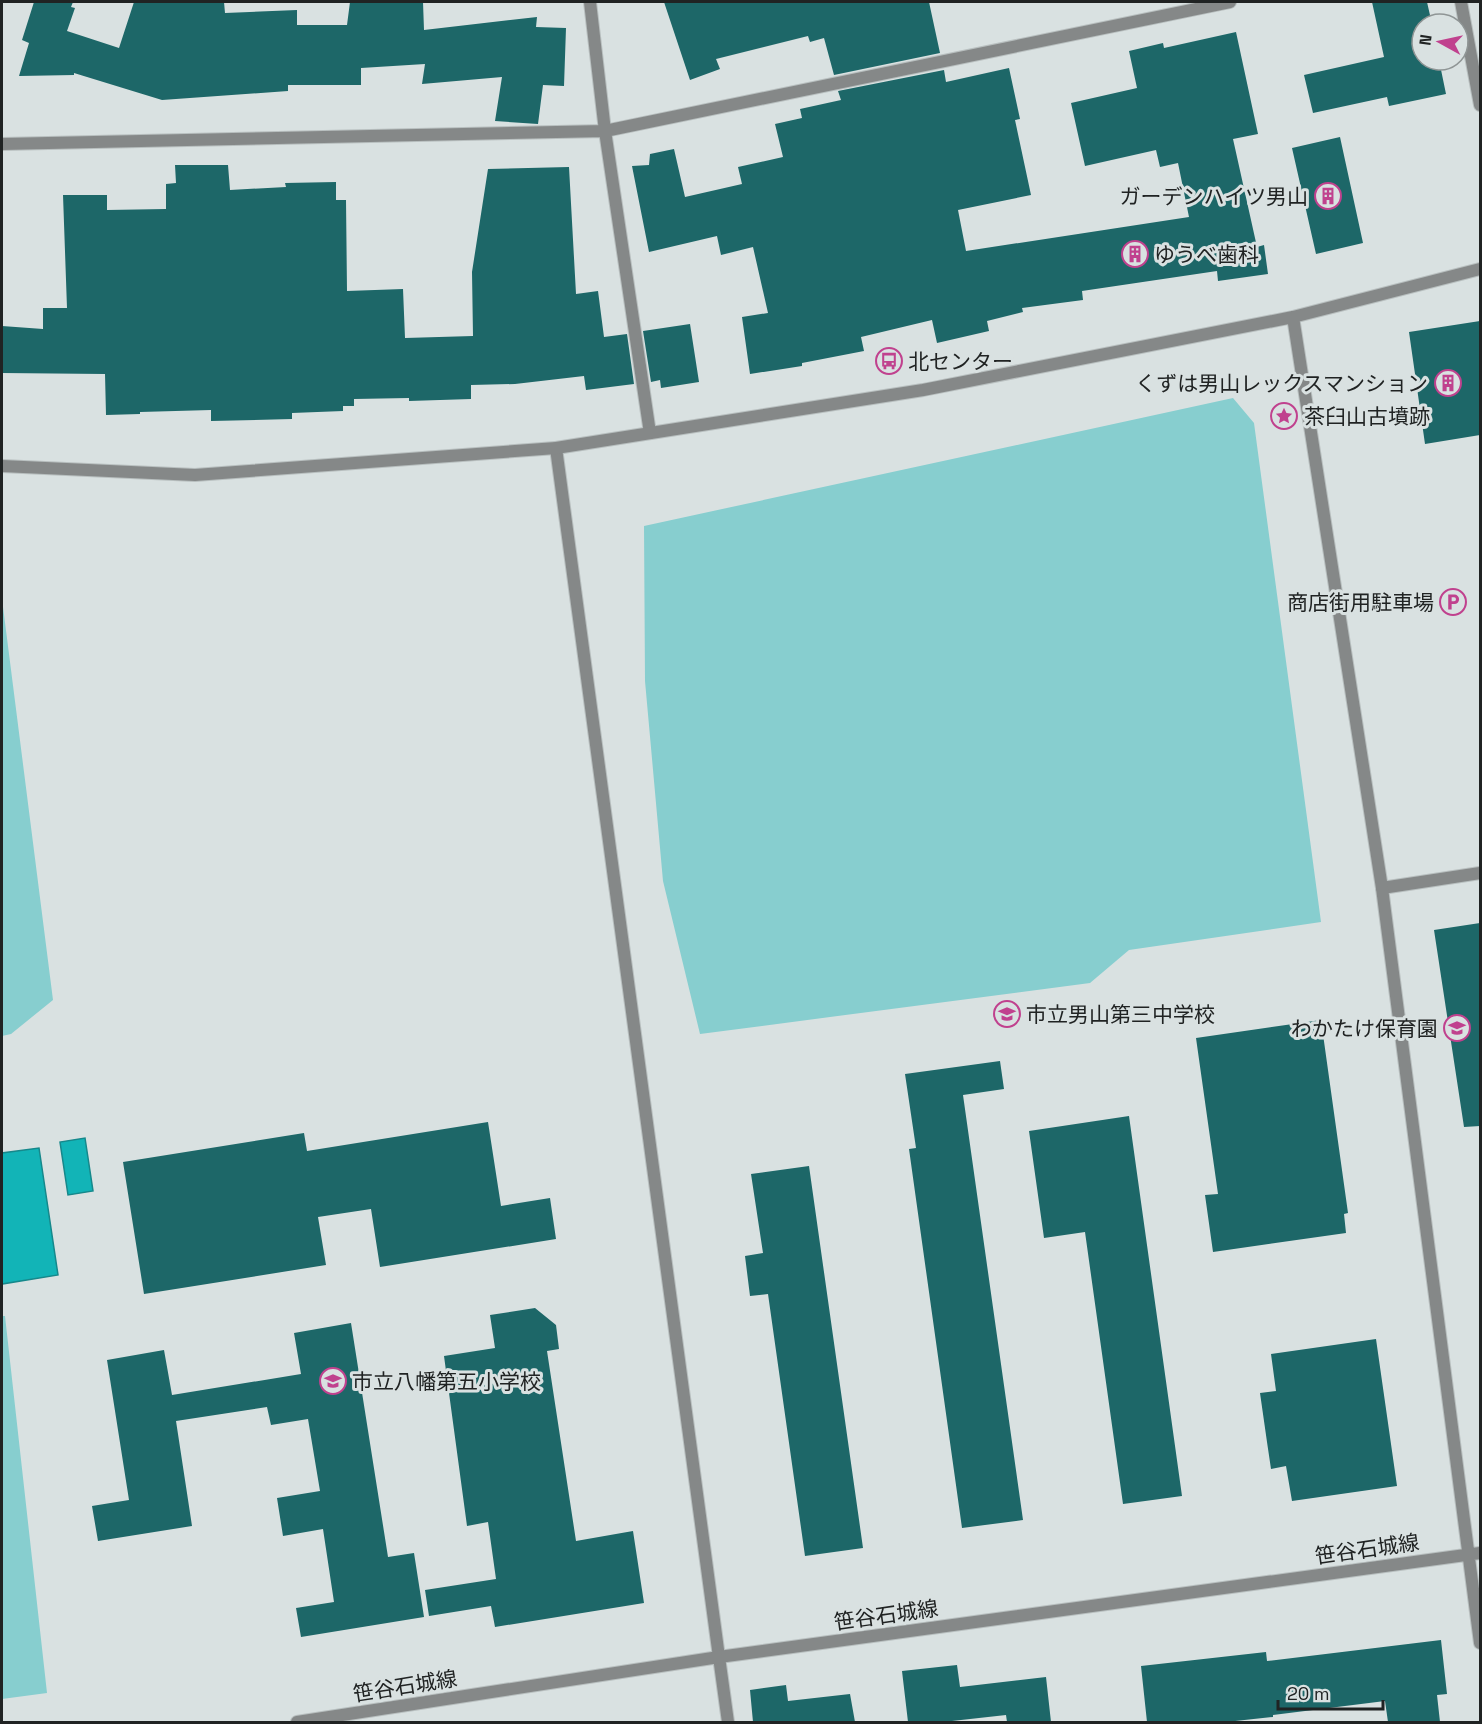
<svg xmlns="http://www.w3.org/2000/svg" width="1482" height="1724" font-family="'Space Grotesk','Noto Sans JP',sans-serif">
	<rect width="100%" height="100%" fill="#d9e1e1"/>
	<path fill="#87cecf" d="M 1233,398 L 1254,423 L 1321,922 L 1129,950 L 1090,983 L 700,1034 L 663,881 L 645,681 L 644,526 Z
		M 2,599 L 53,1000 L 11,1034 L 2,1036 Z
		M 2,1316 L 5,1316 L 47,1693 L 2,1699 Z"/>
	<path fill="#12b4b7" stroke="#16888b" stroke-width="1.5" d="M 85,1138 L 93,1191 L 68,1195 L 60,1142 Z
		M 39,1148 L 58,1275 L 2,1284 L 2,1153 Z"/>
	<path fill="#1d6768" d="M 34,2 L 73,2 L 71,7 L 75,8 L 67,31 L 119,48 L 134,2 L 224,2 L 225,13 L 297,10 L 297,25 L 347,25 L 350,2 L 423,2 L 424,30 L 537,17 L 536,27 L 566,28 L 564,86 L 543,85 L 538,124 L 495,121 L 502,77 L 422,84 L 425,64 L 361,68 L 361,85 L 288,85 L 288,91 L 162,100 L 74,73 L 74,75 L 19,76 L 29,43 L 22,40 Z
		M 664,2 L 929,2 L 940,53 L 834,75 L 824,38 L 810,42 L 808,36 L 716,59 L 720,69 L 690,80 Z
		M 1372,2 L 1427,2 L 1432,24 L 1422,24 L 1422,60 L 1439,60 L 1446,94 L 1389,106 L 1387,97 L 1313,113 L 1304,75 L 1384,57 Z
		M 1236,32 L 1258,134 L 1233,139 L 1257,247 L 1264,245 L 1268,274 L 1218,281 L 1217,271 L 1082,291 L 1083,300 L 1022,308 L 1023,312 L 987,321 L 989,331 L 937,343 L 932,320 L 861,337 L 864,351 L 802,363 L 802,366 L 750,374 L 742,317 L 768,313 L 753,247 L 721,255 L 717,236 L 649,252 L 632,166 L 649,165 L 650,154 L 674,149 L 685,197 L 742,184 L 738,167 L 783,157 L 775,124 L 802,118 L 800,109 L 841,100 L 838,91 L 944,70 L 946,82 L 1009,68 L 1020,119 L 1015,120 L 1031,195 L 958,210 L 966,251 L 1189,217 L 1178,163 L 1160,167 L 1156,150 L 1085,166 L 1071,103 L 1137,88 L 1129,51 L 1163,43 L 1164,48 Z
		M 1340,137 L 1363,243 L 1316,254 L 1292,148 Z
		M 175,165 L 228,165 L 230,190 L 286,187 L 285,183 L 336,182 L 336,200 L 346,200 L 347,291 L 403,289 L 405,338 L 473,336 L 472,272 L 488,169 L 569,167 L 576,294 L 598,291 L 604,337 L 627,334 L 634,384 L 586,390 L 584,376 L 515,384 L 471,385 L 471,399 L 409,401 L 409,398 L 354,399 L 354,406 L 343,406 L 343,411 L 292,413 L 292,419 L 211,421 L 211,410 L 140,412 L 140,414 L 106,415 L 105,374 L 2,373 L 2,326 L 43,329 L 43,308 L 67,308 L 63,195 L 107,195 L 107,210 L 166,209 L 166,184 L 176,183 Z
		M 1480,321 L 1480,435 L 1425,444 L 1409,332 Z
		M 690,324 L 699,382 L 661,388 L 660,380 L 651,382 L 643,331 Z
		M 1480,923 L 1480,1126 L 1464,1127 L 1434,930 Z
		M 1321,1020 L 1348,1213 L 1344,1214 L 1346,1233 L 1213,1252 L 1205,1195 L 1218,1194 L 1196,1038 Z
		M 1000,1061 L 1004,1089 L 963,1095 L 1023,1520 L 962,1528 L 909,1149 L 916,1148 L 905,1074 Z
		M 1129,1116 L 1182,1496 L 1123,1504 L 1085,1232 L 1044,1238 L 1029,1131 Z
		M 488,1122 L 501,1206 L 550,1198 L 556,1239 L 380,1267 L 371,1209 L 318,1217 L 326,1265 L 144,1294 L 123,1162 L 304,1133 L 307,1151 Z
		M 809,1166 L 863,1548 L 805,1556 L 768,1294 L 750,1296 L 745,1256 L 763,1253 L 751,1174 Z
		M 535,1308 L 556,1325 L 559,1349 L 547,1351 L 576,1541 L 633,1531 L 644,1603 L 495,1627 L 491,1606 L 429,1616 L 425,1590 L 496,1579 L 488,1522 L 467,1526 L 444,1356 L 495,1348 L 490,1315 Z
		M 351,1323 L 388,1557 L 414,1553 L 424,1617 L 301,1637 L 296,1608 L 334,1602 L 323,1529 L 283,1536 L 277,1498 L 320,1491 L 308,1419 L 271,1425 L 267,1407 L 176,1421 L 192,1526 L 98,1541 L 92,1506 L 129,1500 L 107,1360 L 164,1350 L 172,1395 L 301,1374 L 294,1333 Z
		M 1376,1339 L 1397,1486 L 1292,1501 L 1286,1466 L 1271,1469 L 1267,1442 L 1260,1393 L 1276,1391 L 1271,1354 Z
		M 1441,1640 L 1447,1694 L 1437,1695 L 1440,1722 L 1388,1722 L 1385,1701 L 1273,1715 L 1273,1717 L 1226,1722 L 1147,1722 L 1141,1666 L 1266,1652 L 1267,1661 Z
		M 957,1665 L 960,1687 L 1046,1677 L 1051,1722 L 1007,1722 L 1006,1715 L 943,1722 L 908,1722 L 902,1671 Z
		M 786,1685 L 788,1701 L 850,1694 L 855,1722 L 753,1722 L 750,1690 Z"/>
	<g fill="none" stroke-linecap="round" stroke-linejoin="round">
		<defs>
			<path id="minor" d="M 590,2 L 605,131 L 650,433
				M 1461,2 L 1480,105
				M 2,144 L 605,131 L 1230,2
				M 556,448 L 719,1657
				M 1382,888 L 1480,873"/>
			<path id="tertiary" d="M 1293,317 L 1382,888 L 1480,1643
				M 2,466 L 195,475 L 556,448 L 923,390 L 1293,317 L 1480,269
				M 719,1657 L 728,1722
				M 297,1722 L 719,1657 L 1480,1553"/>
		</defs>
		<use href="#minor" stroke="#b8bfbf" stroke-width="14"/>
		<use href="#tertiary" stroke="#b8bfbf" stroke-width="14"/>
		<use href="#minor" stroke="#858888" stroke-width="12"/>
		<use href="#tertiary" stroke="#858888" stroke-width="12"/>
	</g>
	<defs>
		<symbol id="building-ring" viewBox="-11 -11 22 22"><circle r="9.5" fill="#d9e1e1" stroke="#c0418e" stroke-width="1.5"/><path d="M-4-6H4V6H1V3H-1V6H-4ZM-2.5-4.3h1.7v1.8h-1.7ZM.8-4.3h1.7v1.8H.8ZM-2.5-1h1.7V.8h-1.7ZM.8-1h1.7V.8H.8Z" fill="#c0418e"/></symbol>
		<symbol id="bus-ring" viewBox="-11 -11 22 22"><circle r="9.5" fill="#d9e1e1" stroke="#c0418e" stroke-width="1.5"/><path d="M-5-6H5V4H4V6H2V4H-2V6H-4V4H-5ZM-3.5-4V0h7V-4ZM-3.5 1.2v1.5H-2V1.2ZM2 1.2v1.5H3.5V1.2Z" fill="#c0418e"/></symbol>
		<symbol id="sight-ring" viewBox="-11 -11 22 22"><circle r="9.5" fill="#d9e1e1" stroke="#c0418e" stroke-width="1.5"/><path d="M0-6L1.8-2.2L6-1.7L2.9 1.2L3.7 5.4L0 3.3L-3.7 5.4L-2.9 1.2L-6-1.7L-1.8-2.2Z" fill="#c0418e"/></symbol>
		<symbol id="parking-ring" viewBox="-11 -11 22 22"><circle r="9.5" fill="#d9e1e1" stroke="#c0418e" stroke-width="1.5"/><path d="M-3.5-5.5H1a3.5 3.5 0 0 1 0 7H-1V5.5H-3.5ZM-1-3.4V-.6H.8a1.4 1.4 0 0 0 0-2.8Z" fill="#c0418e"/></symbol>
		<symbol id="school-ring" viewBox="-11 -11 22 22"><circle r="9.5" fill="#d9e1e1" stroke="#c0418e" stroke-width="1.5"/><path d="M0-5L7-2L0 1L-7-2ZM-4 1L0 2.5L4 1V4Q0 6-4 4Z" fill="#c0418e"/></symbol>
	</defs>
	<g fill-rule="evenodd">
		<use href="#building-ring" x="1313" y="181" width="30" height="30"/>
		<use href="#building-ring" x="1120" y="239" width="30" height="30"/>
		<use href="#bus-ring" x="874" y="346" width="30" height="30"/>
		<use href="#building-ring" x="1433" y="368" width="30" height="30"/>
		<use href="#sight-ring" x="1269" y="401" width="30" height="30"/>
		<use href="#parking-ring" x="1438" y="587" width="30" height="30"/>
		<use href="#school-ring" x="992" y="999" width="30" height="30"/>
		<use href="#school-ring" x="1442" y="1013" width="30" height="30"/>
		<use href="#school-ring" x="318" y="1366" width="30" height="30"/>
	</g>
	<g text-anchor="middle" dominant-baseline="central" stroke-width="6" stroke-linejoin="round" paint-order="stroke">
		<g font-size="21" fill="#202323" stroke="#d9e1e1" text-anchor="start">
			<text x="1308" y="196" text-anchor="end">ガーデンハイツ男山</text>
			<text x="1154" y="254">ゆうべ歯科</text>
			<text x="908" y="361">北センター</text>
			<text x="1428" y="383" text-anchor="end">くずは男山レックスマンション</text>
			<text x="1304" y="416">茶臼山古墳跡</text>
			<text x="1434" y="602" text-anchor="end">商店街用駐車場</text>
			<text x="1026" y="1014">市立男山第三中学校</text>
			<text x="1438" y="1028" text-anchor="end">わかたけ保育園</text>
			<text x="352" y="1381">市立八幡第五小学校</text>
		</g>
		<g font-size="21" fill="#202323" stroke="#d9e1e1">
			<text transform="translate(1367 1549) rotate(-8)">笹谷石城線</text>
			<text transform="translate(886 1615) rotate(-8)">笹谷石城線</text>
			<text transform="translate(405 1686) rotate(-9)">笹谷石城線</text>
		</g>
	</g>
	<rect width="1482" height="1724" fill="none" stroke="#202323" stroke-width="6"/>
	<g transform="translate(1440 42) rotate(278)"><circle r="28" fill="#d9e1e1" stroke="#8f9595" stroke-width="1.5"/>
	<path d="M0-4.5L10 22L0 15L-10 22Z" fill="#c0418e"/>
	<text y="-9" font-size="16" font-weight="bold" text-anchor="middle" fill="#202323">N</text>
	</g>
	<path d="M1278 1700v9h105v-9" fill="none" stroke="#202323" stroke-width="3"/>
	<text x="1287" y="1700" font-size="18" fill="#202323" stroke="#d9e1e1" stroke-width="4.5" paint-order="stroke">20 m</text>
</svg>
